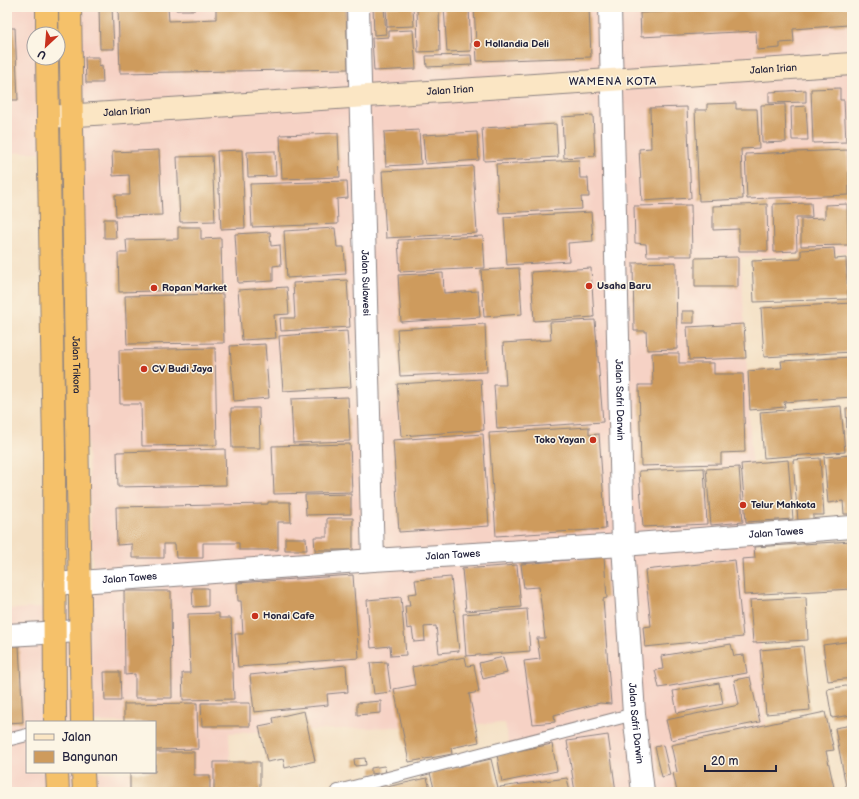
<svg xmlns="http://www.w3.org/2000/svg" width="859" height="799" font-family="'Balsamiq Sans',sans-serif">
	<rect width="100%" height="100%" fill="#fcf5e5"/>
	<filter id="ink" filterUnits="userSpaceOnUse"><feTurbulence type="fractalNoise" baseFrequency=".025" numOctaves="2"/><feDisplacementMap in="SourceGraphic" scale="8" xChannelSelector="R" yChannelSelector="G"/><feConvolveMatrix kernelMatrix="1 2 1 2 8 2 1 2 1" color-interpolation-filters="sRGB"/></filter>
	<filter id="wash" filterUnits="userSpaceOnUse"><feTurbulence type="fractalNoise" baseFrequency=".012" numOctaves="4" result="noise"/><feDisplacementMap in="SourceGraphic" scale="16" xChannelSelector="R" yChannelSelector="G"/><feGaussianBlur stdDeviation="0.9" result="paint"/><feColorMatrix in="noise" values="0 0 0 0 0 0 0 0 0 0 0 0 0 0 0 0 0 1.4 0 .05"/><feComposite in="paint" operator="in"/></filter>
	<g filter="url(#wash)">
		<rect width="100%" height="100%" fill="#f4e0c4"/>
		<path fill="#f6d2c5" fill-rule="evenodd" d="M 7,7 L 852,7 L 852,252 L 741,257 L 762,662 L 768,755 L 773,792 L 516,792 L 505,723 L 229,733 L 232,792 L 7,792 L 7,609 L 94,606 L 76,151 L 7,153 ZM 34,34 L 58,34 L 58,58 L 34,58 ZM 27,722 L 155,722 L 155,772 L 27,772 Z"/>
		<g id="blocks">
			<path fill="#ce9b5d" d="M 99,7 L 112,7 L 114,49 L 100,49 Z
				M 118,7 L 168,7 L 169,21 L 216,19 L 216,7 L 346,7 L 348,69 L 120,73 Z
				M 175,7 L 195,7 L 195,10 L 176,10 Z
				M 373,7 L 384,7 L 386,34 L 374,35 Z
				M 386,7 L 413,7 L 414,26 L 387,27 Z
				M 417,7 L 439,7 L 440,51 L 418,52 Z
				M 444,7 L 469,7 L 471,51 L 447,52 Z
				M 474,7 L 589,7 L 591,57 L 477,61 Z
				M 629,7 L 667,7 L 667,9 L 629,11 Z
				M 754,7 L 852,7 L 852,43 L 850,43 L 848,25 L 793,29 L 794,42 L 780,43 L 780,48 L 757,50 L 756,31 L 641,37 L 640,13 Z
				M 7,28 L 15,28 L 18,100 L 7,100 Z
				M 413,30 L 416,69 L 374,71 L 372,38 L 389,37 L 389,31 Z
				M 471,55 L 472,65 L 427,67 L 426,56 Z
				M 85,57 L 99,57 L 99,66 L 102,65 L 103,83 L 86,83 Z
				M 840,88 L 840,100 L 844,100 L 846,142 L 813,143 L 811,89 Z
				M 806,90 L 806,102 L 769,103 L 769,92 Z
				M 736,103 L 736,109 L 757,109 L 759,148 L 741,149 L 743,199 L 699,201 L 695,110 L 707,110 L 707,104 Z
				M 785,104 L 786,142 L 762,143 L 761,105 Z
				M 806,106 L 808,140 L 792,140 L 791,107 Z
				M 687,107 L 691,198 L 642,201 L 639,149 L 651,148 L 650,108 Z
				M 593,115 L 595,156 L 564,158 L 562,117 Z
				M 556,124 L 558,157 L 484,161 L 482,128 Z
				M 419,130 L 421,164 L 386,166 L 384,132 Z
				M 477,132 L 479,160 L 425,164 L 423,135 Z
				M 338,133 L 340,177 L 282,179 L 280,135 Z
				M 159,150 L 162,215 L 116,216 L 115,195 L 130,195 L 129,175 L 113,176 L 112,152 Z
				M 242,150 L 245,228 L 221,229 L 217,151 Z
				M 848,150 L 849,195 L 747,199 L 745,154 Z
				M 275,151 L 276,176 L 248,177 L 247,152 Z
				M 212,156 L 215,221 L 180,222 L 177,157 Z
				M 579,160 L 580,178 L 588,178 L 589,197 L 581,197 L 582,209 L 499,213 L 496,164 Z
				M 473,166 L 477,233 L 386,238 L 382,171 Z
				M 347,181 L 348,198 L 337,199 L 338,224 L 252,227 L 250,184 Z
				M 811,203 L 812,217 L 796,217 L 797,251 L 774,252 L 773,204 Z
				M 767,204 L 768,251 L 739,251 L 739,229 L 713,230 L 713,206 Z
				M 847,204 L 848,245 L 801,246 L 801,219 L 825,218 L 825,205 Z
				M 691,205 L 692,256 L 647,256 L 646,244 L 635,243 L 634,206 Z
				M 591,212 L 593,241 L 568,243 L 569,261 L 507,265 L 504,217 Z
				M 104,219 L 115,219 L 116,238 L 104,238 Z
				M 178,227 L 201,227 L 201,239 L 221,238 L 222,289 L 119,292 L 118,253 L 127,253 L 126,240 L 178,239 Z
				M 335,228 L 337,247 L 344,247 L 346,274 L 287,278 L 284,231 Z
				M 270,232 L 271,246 L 280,245 L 281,265 L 273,266 L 273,281 L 238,283 L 235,234 Z
				M 483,236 L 485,268 L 400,272 L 398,240 Z
				M 834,248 L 835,259 L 846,258 L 848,299 L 754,302 L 752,261 L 801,259 L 801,250 Z
				M 738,257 L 738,287 L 695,287 L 695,258 Z
				M 676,262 L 677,349 L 647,350 L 646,331 L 634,331 L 633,263 Z
				M 519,268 L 522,314 L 484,317 L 481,270 Z
				M 591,268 L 594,317 L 534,321 L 531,272 Z
				M 443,273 L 444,293 L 478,291 L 480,317 L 401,322 L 398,275 Z
				M 347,280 L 350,327 L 281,331 L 280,318 L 295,318 L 293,283 Z
				M 287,287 L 289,314 L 274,315 L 276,338 L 242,340 L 238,290 Z
				M 223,294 L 224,343 L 127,344 L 125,296 Z
				M 852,303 L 852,352 L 764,357 L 761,308 Z
				M 682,311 L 694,311 L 694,323 L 682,323 Z
				M 595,320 L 603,422 L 497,429 L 494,385 L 506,385 L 503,343 L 551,340 L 550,322 Z
				M 485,324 L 487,372 L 400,376 L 397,329 Z
				M 744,324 L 746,358 L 689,360 L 687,327 Z
				M 347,331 L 351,387 L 283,391 L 279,336 Z
				M 265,344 L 269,398 L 234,401 L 230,346 Z
				M 215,348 L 217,445 L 142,446 L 141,404 L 120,404 L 119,350 Z
				M 652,353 L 679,353 L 679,363 L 714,363 L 714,374 L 743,374 L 745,452 L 721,453 L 721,464 L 641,466 L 639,385 L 653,385 Z
				M 852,357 L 852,397 L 784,402 L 785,407 L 750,410 L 748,371 L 782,368 L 781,361 Z
				M 481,379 L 484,430 L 401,436 L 397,384 Z
				M 348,397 L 350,441 L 293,443 L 291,399 Z
				M 841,406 L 845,452 L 764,458 L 760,412 Z
				M 231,408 L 259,408 L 260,448 L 232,448 Z
				M 846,408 L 852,408 L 852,433 L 847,434 Z
				M 589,427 L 589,435 L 599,434 L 606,529 L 496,536 L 489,433 Z
				M 483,434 L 489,526 L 399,532 L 393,440 Z
				M 350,444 L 352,492 L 274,494 L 272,446 Z
				M 225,449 L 226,485 L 118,487 L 117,452 Z
				M 852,455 L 852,514 L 844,514 L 843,501 L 828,503 L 824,457 Z
				M 820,458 L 824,515 L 813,515 L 813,521 L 798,521 L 793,460 Z
				M 788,460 L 793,519 L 746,522 L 741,464 Z
				M 739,467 L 743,522 L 711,525 L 706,469 Z
				M 704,468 L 707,524 L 643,527 L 639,471 Z
				M 351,494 L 351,514 L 306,515 L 305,495 Z
				M 268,502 L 290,502 L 291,522 L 278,522 L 278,550 L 239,550 L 239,543 L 203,543 L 203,558 L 176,558 L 175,544 L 164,544 L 164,558 L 132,558 L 132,544 L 117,545 L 116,507 L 268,504 Z
				M 327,518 L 353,518 L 353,550 L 315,550 L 314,537 L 327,537 Z
				M 285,538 L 306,538 L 307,550 L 285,550 Z
				M 852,541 L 852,589 L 744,595 L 742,559 L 755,558 L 754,547 Z
				M 604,557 L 607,598 L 603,599 L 611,704 L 600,703 L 554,715 L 555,722 L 533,724 L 524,661 L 540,659 L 537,638 L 545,638 L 539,587 L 524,588 L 521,564 Z
				M 735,560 L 743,637 L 645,647 L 643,627 L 651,626 L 645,570 Z
				M 517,565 L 521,607 L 466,611 L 462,569 Z
				M 353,575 L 359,658 L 238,667 L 235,634 L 243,634 L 241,601 L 238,601 L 237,583 Z
				M 451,577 L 459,651 L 439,653 L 436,626 L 424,627 L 425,641 L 414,642 L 412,628 L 407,629 L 405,606 L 410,606 L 408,594 L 417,593 L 415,580 Z
				M 192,588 L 208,588 L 208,606 L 193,607 Z
				M 124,591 L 171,591 L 172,698 L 135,698 L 135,674 L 125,675 Z
				M 401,597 L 406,655 L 391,656 L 390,646 L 371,648 L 367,600 Z
				M 806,597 L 808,640 L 753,643 L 750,600 Z
				M 527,609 L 530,651 L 466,656 L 463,614 Z
				M 219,613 L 219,618 L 231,618 L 234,699 L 183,700 L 182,673 L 190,673 L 188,614 Z
				M 852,641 L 852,678 L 828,681 L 823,645 Z
				M 731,644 L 734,656 L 744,655 L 747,673 L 659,688 L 655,670 L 663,669 L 661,656 Z
				M 7,646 L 19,646 L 23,722 L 7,723 Z
				M 803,646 L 810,710 L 766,714 L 760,650 Z
				M 465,657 L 467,666 L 474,665 L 479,692 L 469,694 L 479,742 L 451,748 L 452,754 L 409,762 L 394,689 L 415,685 L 412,667 Z
				M 503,657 L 507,673 L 483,679 L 479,663 Z
				M 387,662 L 391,692 L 374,694 L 370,663 Z
				M 346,665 L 348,692 L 327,694 L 328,705 L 254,712 L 250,675 Z
				M 104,672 L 120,672 L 121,701 L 105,701 Z
				M 750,677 L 760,722 L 671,740 L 666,720 L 739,705 L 734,680 Z
				M 719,683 L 723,704 L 677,713 L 673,691 Z
				M 852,685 L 852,715 L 832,718 L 827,689 Z
				M 381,701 L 381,713 L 357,715 L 357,703 Z
				M 197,703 L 198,749 L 155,750 L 155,722 L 124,722 L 124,704 Z
				M 201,703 L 250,703 L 250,726 L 202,726 Z
				M 304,711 L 315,761 L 285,768 L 283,759 L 267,762 L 259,726 L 274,723 L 273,718 Z
				M 825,712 L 834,750 L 826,751 L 835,792 L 677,792 L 673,773 L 677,772 L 671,745 Z
				M 852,725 L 852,791 L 847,792 L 835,728 Z
				M 608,735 L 616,792 L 575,792 L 567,741 Z
				M 552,744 L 557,771 L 502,782 L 497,755 Z
				M 663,745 L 670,775 L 662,777 L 655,747 Z
				M 155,752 L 194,752 L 194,775 L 210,775 L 210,792 L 130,792 L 130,772 L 155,772 Z
				M 365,758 L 366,765 L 355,766 L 354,759 Z
				M 491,759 L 498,788 L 481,792 L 435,792 L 430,773 Z
				M 214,762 L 260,762 L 260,791 L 214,791 Z
				M 384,766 L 386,772 L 371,774 L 371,768 Z
				M 427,778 L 431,792 L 379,792 L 378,789 Z
				M 567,778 L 570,792 L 501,792 L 500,787 Z"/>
		</g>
	</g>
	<g filter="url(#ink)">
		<use href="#blocks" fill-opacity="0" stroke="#8b8180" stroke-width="1"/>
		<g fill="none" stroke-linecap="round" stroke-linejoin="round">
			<defs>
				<path id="service" d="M 7,740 L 27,735
					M 338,791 L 634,714"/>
				<g id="minor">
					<path id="s1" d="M 358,7 L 373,560"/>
					<path id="s2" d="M 610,7 L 623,545 L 634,714 L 643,792"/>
					<path id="s3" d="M 54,584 L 373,560 L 623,545 L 852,527"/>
					<path d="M 7,635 L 80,631"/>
				</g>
				<g id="secondary">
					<path id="s4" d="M 48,117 L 852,64"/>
				</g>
				<g id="trunk">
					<path d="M 47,7 L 47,34"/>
					<path id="s5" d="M 70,7 L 82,722"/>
					<path d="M 47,58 L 54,449 L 55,722"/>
					<path d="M 57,772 L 58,792"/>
					<path d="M 83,772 L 84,792"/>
				</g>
			</defs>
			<use href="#service" stroke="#8b8180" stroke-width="14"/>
			<use href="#minor" stroke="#8b8180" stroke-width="24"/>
			<use href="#secondary" stroke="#8b8180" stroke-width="24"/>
			<use href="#trunk" stroke="#8b8180" stroke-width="24"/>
			<use href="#service" stroke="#fff" stroke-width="12"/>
			<use href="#minor" stroke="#fff" stroke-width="22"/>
			<use href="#secondary" stroke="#fbe6c4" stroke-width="22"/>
			<use href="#trunk" stroke="#f5c16b" stroke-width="22"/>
		</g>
	</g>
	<g fill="#c8321e" stroke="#fcf5e5" stroke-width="1.5">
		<circle cx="477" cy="44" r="4"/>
		<circle cx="589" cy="286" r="4"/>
		<circle cx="154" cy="288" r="4"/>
		<circle cx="144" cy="369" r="4"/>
		<circle cx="593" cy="440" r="4"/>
		<circle cx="743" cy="505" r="4"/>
		<circle cx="255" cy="616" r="4"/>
	</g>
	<g text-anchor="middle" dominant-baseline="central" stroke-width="3" stroke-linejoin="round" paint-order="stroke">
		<g font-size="10" font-weight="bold" fill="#22223b" stroke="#fcf5e5" text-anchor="start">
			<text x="485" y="44">Hollandia Deli</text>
			<text x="597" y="286">Usaha Baru</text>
			<text x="162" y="288">Ropan Market</text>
			<text x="152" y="369">CV Budi Jaya</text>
			<text x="585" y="440" text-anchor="end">Toko Yayan</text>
			<text x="751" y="505">Telur Mahkota</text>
			<text x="263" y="616">Honai Cafe</text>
		</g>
		<g font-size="10" fill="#22223b" stroke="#fcf5e5">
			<text stroke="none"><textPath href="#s4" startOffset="727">Jalan Irian</textPath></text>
			<text stroke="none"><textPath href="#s4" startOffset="403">Jalan Irian</textPath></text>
			<text stroke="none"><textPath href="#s4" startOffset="79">Jalan Irian</textPath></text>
			<text stroke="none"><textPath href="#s1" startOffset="276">Jalan Sulawesi</textPath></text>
			<text stroke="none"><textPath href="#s5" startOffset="358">Jalan Trikora</textPath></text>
			<text stroke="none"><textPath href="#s2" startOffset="393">Jalan Safri Darwin</textPath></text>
			<text stroke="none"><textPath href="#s3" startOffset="724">Jalan Tawes</textPath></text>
			<text stroke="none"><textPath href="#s3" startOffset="400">Jalan Tawes</textPath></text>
			<text stroke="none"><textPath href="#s3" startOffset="76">Jalan Tawes</textPath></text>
			<text stroke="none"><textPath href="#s2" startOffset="717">Jalan Safri Darwin</textPath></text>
		</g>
		<g font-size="11" letter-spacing="1" fill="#22223b" stroke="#fcf5e5">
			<text x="613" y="81">WAMENA KOTA</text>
		</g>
	</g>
	<rect width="859" height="799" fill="none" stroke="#fcf5e5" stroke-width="24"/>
	<rect x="26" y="721" width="130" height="52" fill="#fcf5e5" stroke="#a5a1a1"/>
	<rect x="34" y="734" width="20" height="6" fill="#fbe6c4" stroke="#a5a1a1"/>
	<text x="62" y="741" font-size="12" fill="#22223b">Jalan</text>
	<rect x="34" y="751" width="20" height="12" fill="#ce9b5d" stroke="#a5a1a1"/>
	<text x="62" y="761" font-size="12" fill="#22223b">Bangunan</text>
	<g transform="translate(46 46) rotate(206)"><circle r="19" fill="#fcf5e5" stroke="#a5a1a1"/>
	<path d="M0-3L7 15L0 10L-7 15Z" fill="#c8321e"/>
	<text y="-6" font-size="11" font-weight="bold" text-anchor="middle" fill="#22223b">U</text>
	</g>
	<path d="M705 765v6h71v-6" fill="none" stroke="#22223b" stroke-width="2"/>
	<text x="711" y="765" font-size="12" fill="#22223b" stroke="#fcf5e5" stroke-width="3" paint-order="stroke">20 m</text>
</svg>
